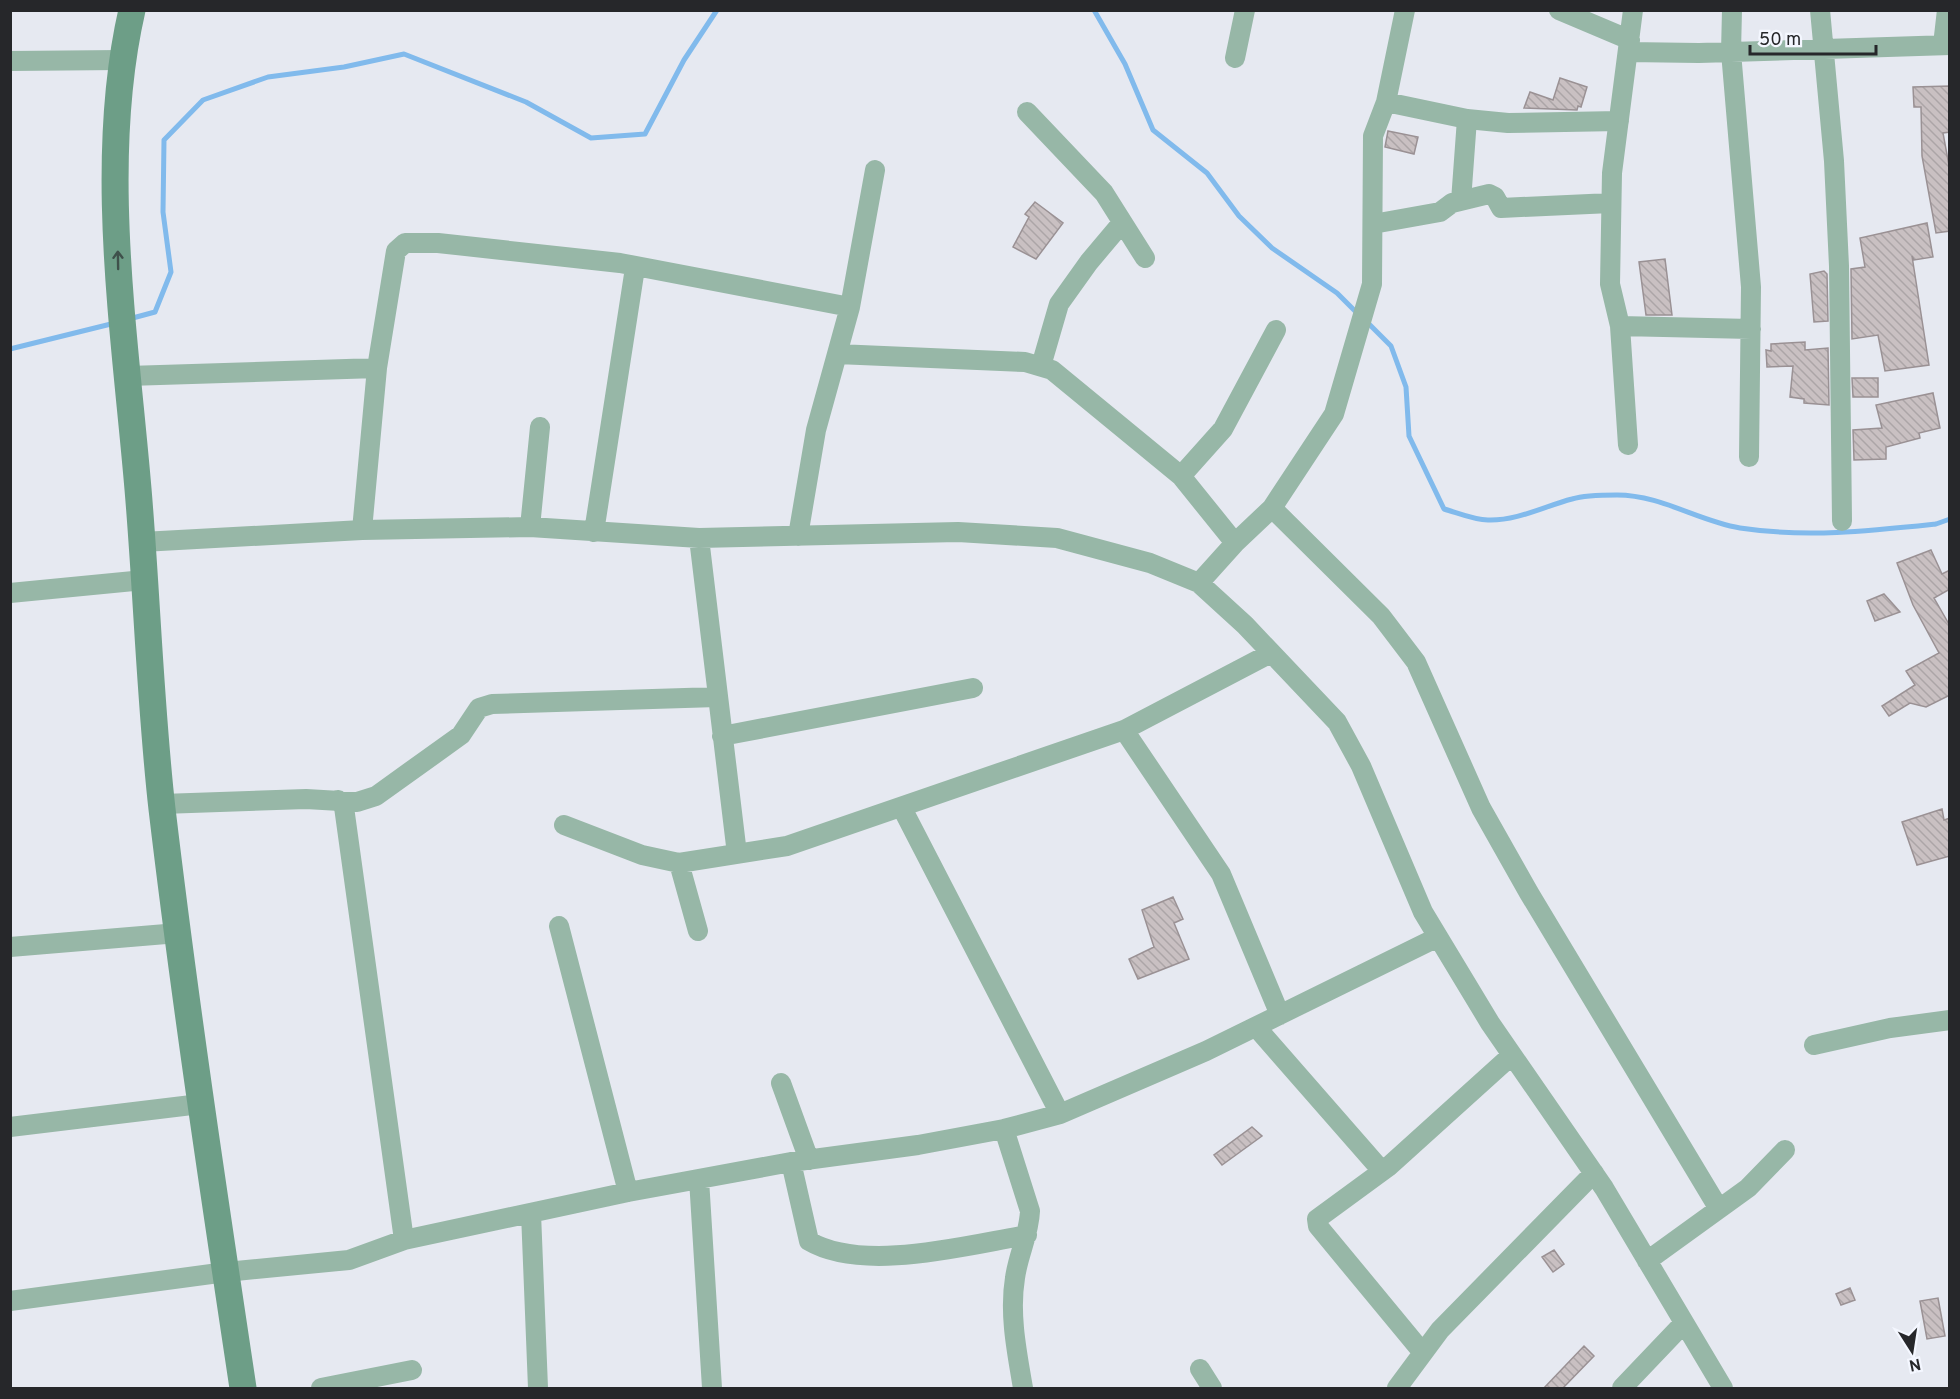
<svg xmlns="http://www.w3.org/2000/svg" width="1960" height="1399" font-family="Overpass,sans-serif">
	<defs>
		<pattern id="building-back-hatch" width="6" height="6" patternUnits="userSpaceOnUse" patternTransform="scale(1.5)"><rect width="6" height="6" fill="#c9c0c2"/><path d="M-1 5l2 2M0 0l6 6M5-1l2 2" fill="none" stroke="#aca5a7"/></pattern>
	</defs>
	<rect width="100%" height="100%" fill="#e6e9f1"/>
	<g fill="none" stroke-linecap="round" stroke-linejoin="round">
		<path stroke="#81baec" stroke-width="5" d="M 1094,10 L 1125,64 L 1153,130 L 1207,173 L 1239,216 L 1272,248 L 1337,293 L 1358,314
			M 129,319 L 155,312 L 171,272 L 163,212 L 164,140 L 203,100 L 268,77 L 344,67 L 404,54 L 526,102 L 591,138 L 645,134 L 684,60 L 717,10
			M 1365,320 L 1391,346 L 1406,387 L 1409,436 L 1444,509 C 1458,513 1474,520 1488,520 C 1517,521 1545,506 1572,499 C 1585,495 1603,495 1617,495 C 1661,495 1698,521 1740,528 C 1806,538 1870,531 1936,524 L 1950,519
			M 10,349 L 115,323"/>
	</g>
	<path fill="url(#building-back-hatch)" stroke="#9a9194" stroke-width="1.5" d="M 1560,78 L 1587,87 L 1581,107 L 1578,106 L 1577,110 L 1524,108 L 1530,92 L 1553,100 Z
		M 1950,86 L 1950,132 L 1943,133 L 1950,171 L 1950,231 L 1936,233 L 1922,156 L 1921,107 L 1914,107 L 1913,87 Z
		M 1388,131 L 1418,137 L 1414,154 L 1385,147 Z
		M 1035,202 L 1063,223 L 1036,259 L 1013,247 L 1029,217 L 1025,214 Z
		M 1927,223 L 1933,257 L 1914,260 L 1912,256 L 1929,365 L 1885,371 L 1878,335 L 1852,339 L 1851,269 L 1865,267 L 1860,238 Z
		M 1665,259 L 1672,315 L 1646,315 L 1639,262 Z
		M 1824,271 L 1827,274 L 1828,321 L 1814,322 L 1810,274 Z
		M 1805,342 L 1805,350 L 1828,348 L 1829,405 L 1804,403 L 1804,399 L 1790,397 L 1793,366 L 1767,367 L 1766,350 L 1771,351 L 1771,344 Z
		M 1852,378 L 1878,378 L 1878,397 L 1853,397 Z
		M 1933,393 L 1940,428 L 1919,433 L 1920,438 L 1886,447 L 1886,459 L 1854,460 L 1853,430 L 1882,428 L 1876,405 Z
		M 1931,550 L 1942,574 L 1950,570 L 1950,589 L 1934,598 L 1950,626 L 1950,695 L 1926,707 L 1910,703 L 1889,716 L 1882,706 L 1915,685 L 1906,671 L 1939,653 L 1913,605 L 1897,563 Z
		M 1884,594 L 1900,612 L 1875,621 L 1867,601 Z
		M 1942,809 L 1944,820 L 1950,818 L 1950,856 L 1917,865 L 1902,822 Z
		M 1173,897 L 1183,919 L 1174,923 L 1189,959 L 1138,979 L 1129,959 L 1154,947 L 1142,910 Z
		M 1252,1127 L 1262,1136 L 1222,1165 L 1214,1155 Z
		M 1554,1250 L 1564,1264 L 1553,1272 L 1542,1257 Z
		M 1850,1288 L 1855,1300 L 1841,1305 L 1836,1294 Z
		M 1938,1298 L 1945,1336 L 1927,1339 L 1920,1301 Z
		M 1584,1346 L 1594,1356 L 1562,1389 L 1543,1389 Z"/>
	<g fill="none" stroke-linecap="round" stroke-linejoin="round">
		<path stroke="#97b7a7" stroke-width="20" d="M 1559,10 L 1630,40
			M 1732,10 L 1731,52 L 1751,287 L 1749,457
			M 1820,10 L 1834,161 L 1839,266 L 1842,521
			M 1943,45 L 1947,10
			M 1628,52 L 1699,53 L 1950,45
			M 1235,58 L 1245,10
			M 10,61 L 121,60
			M 1386,102 L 1467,119 L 1508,123 L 1619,121
			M 1027,112 L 1104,193 L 1145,258
			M 1461,201 L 1467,119
			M 1373,224 L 1440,212 L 1452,203 L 1489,194 L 1495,197 L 1501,208 L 1611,203
			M 1620,326 L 1751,329
			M 837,354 L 1025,362 L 1052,370 L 1181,476 L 1235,543
			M 1041,366 L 1059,304 L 1089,262 L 1121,224
			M 128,376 L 377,368
			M 1628,445 L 1620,326 L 1610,284 L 1612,173 L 1633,10
			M 1181,476 L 1223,429 L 1276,330
			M 1272,508 L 1381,616 L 1416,662 L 1481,808 L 1529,893 L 1719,1209
			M 530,527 L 540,427
			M 362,530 L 377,368 L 396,251 L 405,243 L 438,243 L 620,263 L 850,307
			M 594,532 L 635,268
			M 798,536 L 816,430 L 850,307 L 875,170
			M 699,538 L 737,854
			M 142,542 L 362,530 L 530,527 L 699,538 L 958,532 L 1057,538 L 1150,563 L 1199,583 L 1245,625 L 1337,722 L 1361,766 L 1423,912 L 1490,1023 L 1604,1188 L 1723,1388
			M 1199,583 L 1235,543 L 1272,508 L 1334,414 L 1372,284 L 1373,136 L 1386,102 L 1405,10
			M 10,593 L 144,580
			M 1124,730 L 1221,874 L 1280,1015
			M 722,736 L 973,688
			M 338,800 L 344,807 L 404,1240
			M 162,804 L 306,799 L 357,802 L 376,796 L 461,735 L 479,708 L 492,704 L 717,697
			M 902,808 L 1060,1114
			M 564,825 L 642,855 L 679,863 L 787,846 L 1124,730 L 1271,653
			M 679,863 L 698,931
			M 559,926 L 628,1192
			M 10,947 L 178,933
			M 1256,1027 L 1382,1171
			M 1814,1045 L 1890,1028 L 1950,1020
			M 781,1083 L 809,1160
			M 10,1127 L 200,1104
			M 1004,1129 L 1030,1211 C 1029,1235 1018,1255 1015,1278 C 1009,1314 1017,1353 1023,1388
			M 791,1162 L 809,1241 C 863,1273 967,1245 1027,1235
			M 699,1179 L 712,1388
			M 531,1213 L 538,1388
			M 1647,1261 L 1748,1188 L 1785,1150
			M 10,1301 L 226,1272 L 349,1260 L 404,1240 L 628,1192 L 791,1162 L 918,1145 L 1004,1129 L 1060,1114 L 1206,1051 L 1438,937
			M 1423,1353 L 1318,1226 L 1317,1219 L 1388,1167 L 1512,1055
			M 1200,1369 L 1212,1388
			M 321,1388 L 412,1370
			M 1397,1388 L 1440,1330 L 1594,1173
			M 1622,1388 L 1683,1324"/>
		<path stroke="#6d9e87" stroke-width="27" d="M 132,10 C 97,162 125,335 138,489 C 147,595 150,703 162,809 C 185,1003 214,1195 243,1388"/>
	</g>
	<defs><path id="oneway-shaft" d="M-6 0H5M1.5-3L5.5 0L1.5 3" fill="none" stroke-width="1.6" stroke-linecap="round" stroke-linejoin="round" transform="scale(1.5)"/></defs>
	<use stroke="#3f514b" href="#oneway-shaft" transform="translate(118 260) rotate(-91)"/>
	<rect width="1960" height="1399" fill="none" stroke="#26272a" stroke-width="24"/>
	<g transform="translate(1912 1351) rotate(168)" stroke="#f4f7ff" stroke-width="4.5" paint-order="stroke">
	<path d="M0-4.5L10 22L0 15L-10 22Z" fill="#26272a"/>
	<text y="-9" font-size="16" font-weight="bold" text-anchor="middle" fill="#26272a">N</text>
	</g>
	<path d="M1750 45v9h126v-9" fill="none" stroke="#26272a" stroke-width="3"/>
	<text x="1759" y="45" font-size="18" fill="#26272a" stroke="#f4f7ff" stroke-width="4.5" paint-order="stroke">50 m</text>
</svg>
